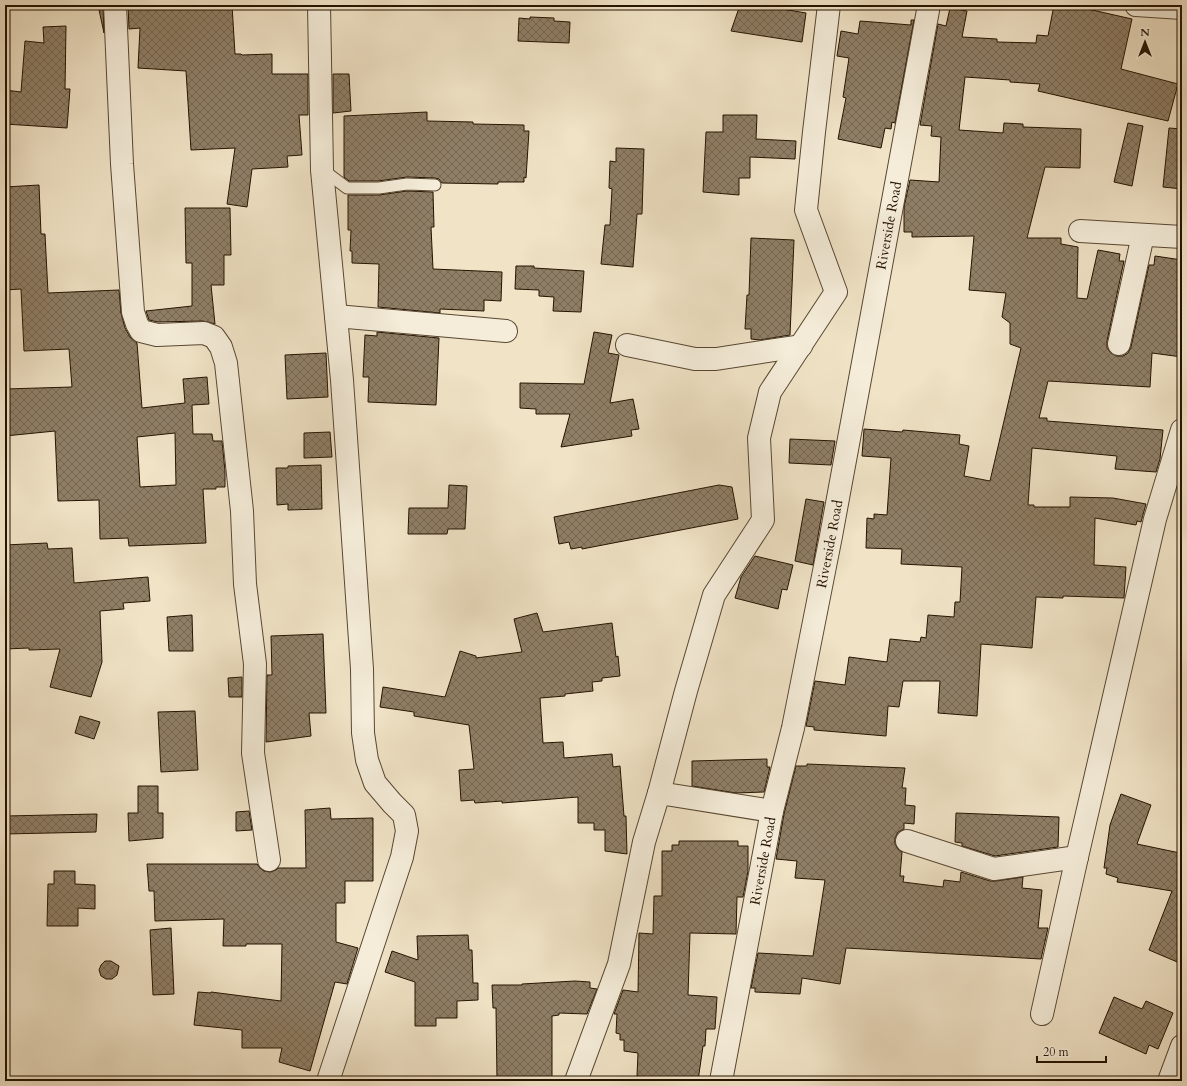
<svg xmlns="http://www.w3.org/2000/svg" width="1187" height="1086" font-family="Cardo,serif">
	<defs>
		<pattern id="building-cross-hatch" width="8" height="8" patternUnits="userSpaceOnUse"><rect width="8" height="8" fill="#8f7f67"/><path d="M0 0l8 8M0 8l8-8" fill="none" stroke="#756752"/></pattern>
	</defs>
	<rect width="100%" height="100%" fill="#f0e3c6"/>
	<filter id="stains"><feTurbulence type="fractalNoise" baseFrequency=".005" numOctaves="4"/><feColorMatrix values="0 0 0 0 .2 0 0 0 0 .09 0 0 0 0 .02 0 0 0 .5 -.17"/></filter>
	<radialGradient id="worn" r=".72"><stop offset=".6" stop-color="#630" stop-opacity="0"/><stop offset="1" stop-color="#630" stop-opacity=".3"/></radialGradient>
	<path fill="url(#building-cross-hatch)" stroke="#251300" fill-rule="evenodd" d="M 98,5 L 103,5 L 104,33 Z
		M 128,5 L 232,5 L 235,54 L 241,54 L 242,55 L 272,54 L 272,74 L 308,74 L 308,115 L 299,115 L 302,155 L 287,156 L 288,167 L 252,169 L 247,207 L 227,204 L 235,148 L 191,150 L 186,71 L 138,68 L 140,28 L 129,29 Z
		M 740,5 L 758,5 L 806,13 L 802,42 L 731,31 Z
		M 1054,5 L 1070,5 L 1132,19 L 1121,69 L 1178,84 L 1168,121 L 1038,91 L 1040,84 L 1010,82 L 1010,80 L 965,77 L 959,130 L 1003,133 L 1004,123 L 1023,124 L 1023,127 L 1081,129 L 1080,168 L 1045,167 L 1027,238 L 1061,238 L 1061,244 L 1078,247 L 1077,298 L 1087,299 L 1098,250 L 1120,254 L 1119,261 L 1124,261 L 1107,341 L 1107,348 L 1111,353 L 1117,356 L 1123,356 L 1128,353 L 1131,347 L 1149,265 L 1154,265 L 1155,256 L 1182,260 L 1182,357 L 1152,353 L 1150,387 L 1048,381 L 1039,418 L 1047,418 L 1047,421 L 1163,430 L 1160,459 L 1156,472 L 1115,469 L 1117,456 L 1032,448 L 1028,505 L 1034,505 L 1034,507 L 1070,507 L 1070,497 L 1113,498 L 1146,504 L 1141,522 L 1137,521 L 1136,525 L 1095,518 L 1094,565 L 1126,567 L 1124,598 L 1063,596 L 1063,598 L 1036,597 L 1032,648 L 981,644 L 977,716 L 938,713 L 940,681 L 903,681 L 899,707 L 888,706 L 886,736 L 814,730 L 814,727 L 806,726 L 815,681 L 845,685 L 849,657 L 887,662 L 890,639 L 920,642 L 921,637 L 926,638 L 928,615 L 954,617 L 955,602 L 960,602 L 962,567 L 901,564 L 902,549 L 866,548 L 867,518 L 874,519 L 874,514 L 887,515 L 891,458 L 862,456 L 864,429 L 902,432 L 903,430 L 960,435 L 959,444 L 969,446 L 964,476 L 990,481 L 1021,348 L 1010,344 L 1010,323 L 1002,317 L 1006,293 L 969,290 L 974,236 L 912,237 L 912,232 L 904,232 L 904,207 L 910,180 L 939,182 L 941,137 L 931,136 L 932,126 L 920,125 L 938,24 L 946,26 L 950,8 L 967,11 L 962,37 L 997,39 L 997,42 L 1036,43 L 1037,35 L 1048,36 Z
		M 530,17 L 554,18 L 554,21 L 570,22 L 569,43 L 518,41 L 519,18 L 530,19 Z
		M 911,20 L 914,20 L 895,123 L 892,122 L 891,129 L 885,128 L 881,148 L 838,139 L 846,98 L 843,97 L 849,58 L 837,56 L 841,31 L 858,34 L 860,21 L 911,25 Z
		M 66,26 L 65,89 L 70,89 L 67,128 L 5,124 L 5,90 L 21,92 L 25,41 L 44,43 L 43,27 Z
		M 333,74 L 349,74 L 351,111 L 333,113 Z
		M 427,112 L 427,121 L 473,122 L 473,124 L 524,125 L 524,131 L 529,131 L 526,178 L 524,177 L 524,182 L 498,182 L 498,184 L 442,183 L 439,179 L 435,178 L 407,177 L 378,181 L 349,181 L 344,177 L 344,116 Z
		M 723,115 L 757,115 L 756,139 L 796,141 L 795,159 L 750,157 L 750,178 L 739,178 L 739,195 L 703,192 L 706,132 L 723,132 Z
		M 1128,123 L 1143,126 L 1132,186 L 1114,182 Z
		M 1169,128 L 1182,129 L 1182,189 L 1163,187 Z
		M 616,148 L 644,149 L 642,214 L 637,214 L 633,267 L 601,264 L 605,225 L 610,225 L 612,189 L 609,188 L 610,161 L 616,162 Z
		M 39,185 L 41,234 L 45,234 L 48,293 L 119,290 L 121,313 L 125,328 L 130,337 L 137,343 L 142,408 L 185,403 L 183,379 L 207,377 L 209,404 L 192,405 L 193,434 L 212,434 L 213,441 L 222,441 L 225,471 L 225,487 L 216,487 L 216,489 L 203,489 L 206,543 L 129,546 L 128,538 L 100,539 L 99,500 L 58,501 L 55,431 L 5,436 L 5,389 L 72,387 L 69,349 L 24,351 L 21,289 L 5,290 L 5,187 ZM 175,433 L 176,485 L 140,487 L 137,437 Z
		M 407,191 L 433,192 L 434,227 L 431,227 L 433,269 L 502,272 L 501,301 L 484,300 L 484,311 L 440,309 L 440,313 L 378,307 L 379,264 L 352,263 L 352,251 L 350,251 L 351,230 L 348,230 L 348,195 L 379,195 Z
		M 185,208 L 230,208 L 231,255 L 224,255 L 224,285 L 211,285 L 215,324 L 203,321 L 158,322 L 149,320 L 146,311 L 192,306 L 192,263 L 186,263 Z
		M 751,238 L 794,240 L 790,335 L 760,340 L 751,339 L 751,329 L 745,329 L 747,295 L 749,295 Z
		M 516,266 L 534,266 L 534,268 L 584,271 L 581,312 L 553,311 L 554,297 L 539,296 L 539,290 L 515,289 Z
		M 377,332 L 439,338 L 436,405 L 368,402 L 369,377 L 363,377 L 365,335 L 377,336 Z
		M 594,332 L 612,335 L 608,353 L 619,355 L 610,403 L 633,399 L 639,429 L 631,430 L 632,436 L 561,447 L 570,414 L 536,414 L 536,409 L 520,408 L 520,383 L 584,384 Z
		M 326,353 L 328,397 L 287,399 L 285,355 Z
		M 330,432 L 332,457 L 304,458 L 304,433 Z
		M 790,439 L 835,441 L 831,465 L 789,463 Z
		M 321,465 L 322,509 L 288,510 L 288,504 L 277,505 L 276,468 L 288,468 L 288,466 Z
		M 449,485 L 467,486 L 465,529 L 448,529 L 447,534 L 408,534 L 409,508 L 448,508 Z
		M 719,485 L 732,487 L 738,519 L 582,549 L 582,547 L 571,549 L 569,542 L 559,544 L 554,517 Z
		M 806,499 L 824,502 L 813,565 L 795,561 Z
		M 47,543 L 48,549 L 72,548 L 74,583 L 148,577 L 150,601 L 123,603 L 124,609 L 100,611 L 102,662 L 91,697 L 50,687 L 60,649 L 29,650 L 29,648 L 5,649 L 5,545 Z
		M 755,556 L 793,565 L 787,590 L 782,589 L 778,609 L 735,598 L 741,577 Z
		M 537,613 L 543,632 L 612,623 L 616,657 L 618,656 L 620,676 L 602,678 L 602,681 L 592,682 L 593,691 L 565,694 L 565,696 L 540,698 L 543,743 L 563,742 L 564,758 L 612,754 L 613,767 L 620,766 L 624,816 L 626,816 L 627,854 L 605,851 L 605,830 L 594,830 L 594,823 L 578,823 L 578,797 L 502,803 L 502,801 L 475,803 L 474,800 L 461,801 L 459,770 L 474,769 L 469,725 L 414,716 L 414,712 L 380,707 L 383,687 L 445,697 L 460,651 L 476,656 L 476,658 L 522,652 L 514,619 Z
		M 192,615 L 193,651 L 169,651 L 167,617 Z
		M 323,634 L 326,713 L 309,713 L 311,736 L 266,742 L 267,675 L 272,675 L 271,636 Z
		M 242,677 L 242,697 L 229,697 L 228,678 Z
		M 195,711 L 198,770 L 161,772 L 158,712 Z
		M 80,716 L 100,722 L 94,739 L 75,733 Z
		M 767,759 L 767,767 L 770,767 L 764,792 L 736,793 L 692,786 L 692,761 Z
		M 807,764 L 905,768 L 902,788 L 906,788 L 905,805 L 915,806 L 914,824 L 904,823 L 904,829 L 898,832 L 895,838 L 895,844 L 898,849 L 902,852 L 900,876 L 904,876 L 903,882 L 943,887 L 944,880 L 960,882 L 961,872 L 990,881 L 996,881 L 1023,877 L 1022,888 L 1042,890 L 1038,928 L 1048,928 L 1041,959 L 846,948 L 840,984 L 802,978 L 800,994 L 755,992 L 755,988 L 751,988 L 758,953 L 813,956 L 825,880 L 795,878 L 797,861 L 776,859 L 784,814 L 796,766 L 807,766 Z
		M 138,786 L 158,786 L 158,813 L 163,813 L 163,838 L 129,841 L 128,813 L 138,813 Z
		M 1121,794 L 1151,805 L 1137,844 L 1180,853 L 1180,855 L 1182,856 L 1182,964 L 1149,950 L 1172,891 L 1117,882 L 1118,878 L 1106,874 L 1107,868 L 1104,868 L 1110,825 Z
		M 330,808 L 331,819 L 373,818 L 373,881 L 345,881 L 345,903 L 336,903 L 336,942 L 358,948 L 347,984 L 335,982 L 310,1071 L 279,1062 L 282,1048 L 242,1048 L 242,1030 L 194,1025 L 198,992 L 211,993 L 211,992 L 281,1001 L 282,944 L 246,944 L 246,946 L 223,946 L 224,919 L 155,921 L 154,891 L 149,891 L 147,864 L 257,864 L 260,868 L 264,871 L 270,872 L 276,870 L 278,868 L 306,868 L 305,810 Z
		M 249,811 L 252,830 L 236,831 L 236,812 Z
		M 956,813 L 1059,817 L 1058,847 L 995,856 L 962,846 L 962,843 L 955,842 Z
		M 97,814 L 96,832 L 5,834 L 5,816 Z
		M 679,841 L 738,841 L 738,846 L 748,846 L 748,871 L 743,897 L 737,897 L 736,934 L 690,933 L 688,995 L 717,997 L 715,1029 L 706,1029 L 705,1046 L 703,1046 L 698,1081 L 674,1081 L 660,1080 L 660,1078 L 637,1076 L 638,1053 L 624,1051 L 624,1040 L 620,1040 L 620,1034 L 616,1033 L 617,1014 L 614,1014 L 623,990 L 638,992 L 639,933 L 653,934 L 654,896 L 662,896 L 662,851 L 672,851 L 672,845 L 679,845 Z
		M 54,871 L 75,871 L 75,884 L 95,885 L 95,909 L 78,908 L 78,926 L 47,926 L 48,884 L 54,884 Z
		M 171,928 L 174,994 L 153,995 L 150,930 Z
		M 468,935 L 469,950 L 472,950 L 473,983 L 478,983 L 478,1000 L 457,1001 L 457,1018 L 436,1018 L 436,1026 L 415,1026 L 415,982 L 385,972 L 392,951 L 418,960 L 417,936 Z
		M 105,961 L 111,961 L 119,966 L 117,975 L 112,979 L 106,979 L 101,976 L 99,970 L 101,965 Z
		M 575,981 L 590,982 L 590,988 L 597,989 L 587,1014 L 559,1013 L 559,1015 L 552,1016 L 552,1081 L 497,1081 L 496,1008 L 493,1008 L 492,985 L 522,985 L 522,984 Z
		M 1114,997 L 1142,1009 L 1146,1001 L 1173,1013 L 1158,1049 L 1149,1045 L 1146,1054 L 1099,1033 Z"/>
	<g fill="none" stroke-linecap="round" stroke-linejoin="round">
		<defs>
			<path id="service" d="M 323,170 L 347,188 L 379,188 L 407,184 L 435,185"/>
			<g id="minor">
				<path d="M 115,5 L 122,164 L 133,312 L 137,324 L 141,331 L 157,335 L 204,333 L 214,337 L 221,347 L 226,363 L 242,511 L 245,584 L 255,664 L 253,753 L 269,860"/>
				<path d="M 319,5 L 322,170 L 342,380 L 362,669 L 363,733 L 367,760 L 375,783 L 392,803 L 404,815 L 407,831 L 402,857 L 328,1081"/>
				<path d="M 1136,5 L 1182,8"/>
				<path d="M 1080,231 L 1182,237"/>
				<path d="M 336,316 L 506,331"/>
				<path d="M 1119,344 L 1143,235"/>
				<path d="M 627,345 L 695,359 L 716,359 L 801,346"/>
				<path d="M 659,793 L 686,691 L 714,595 L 763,520 L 759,438 L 770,392 L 836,292 L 806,210 L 814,132 L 829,5"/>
				<path d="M 907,841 L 994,869 L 1077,857"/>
				<path d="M 1042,1014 L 1077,857 L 1155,519 L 1182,430"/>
				<path d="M 576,1081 L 619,964 L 644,842 L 659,793 L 772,811"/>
				<path id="s1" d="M 721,1081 L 772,811 L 793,728 L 831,536 L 899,168 L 929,5"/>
				<path d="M 1169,1081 L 1182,1046"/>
			</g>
		</defs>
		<use href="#service" stroke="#584732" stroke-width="13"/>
		<use href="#minor" stroke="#584732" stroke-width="24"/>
		<use href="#service" stroke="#f5edda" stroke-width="11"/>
		<use href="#minor" stroke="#f5edda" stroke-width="22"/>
	</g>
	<g text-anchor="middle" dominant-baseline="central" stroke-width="3.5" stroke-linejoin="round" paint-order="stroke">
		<g font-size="14" fill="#251300" stroke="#f5edda">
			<text stroke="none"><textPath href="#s1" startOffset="872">Riverside Road</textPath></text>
			<text stroke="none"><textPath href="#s1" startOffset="548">Riverside Road</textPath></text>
			<text stroke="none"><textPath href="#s1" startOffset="224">Riverside Road</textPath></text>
		</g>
	</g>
	<rect width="1187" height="1086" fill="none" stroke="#f0e3c6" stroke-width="20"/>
	<rect x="6" y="6" width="1175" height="1074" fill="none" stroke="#251300" stroke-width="2"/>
	<rect x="10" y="10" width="1167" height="1066" fill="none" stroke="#251300"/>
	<g transform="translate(1145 42)" stroke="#f5edda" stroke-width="3" paint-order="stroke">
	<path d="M0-3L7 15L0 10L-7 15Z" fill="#251300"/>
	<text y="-6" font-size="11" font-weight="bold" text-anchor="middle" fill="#251300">N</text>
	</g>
	<path d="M1037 1056v6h69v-6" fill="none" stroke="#251300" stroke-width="2"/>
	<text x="1043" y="1056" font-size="12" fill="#251300" stroke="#f5edda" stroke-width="3" paint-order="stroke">20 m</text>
	<rect width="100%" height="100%" filter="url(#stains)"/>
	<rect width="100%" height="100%" fill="url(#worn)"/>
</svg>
